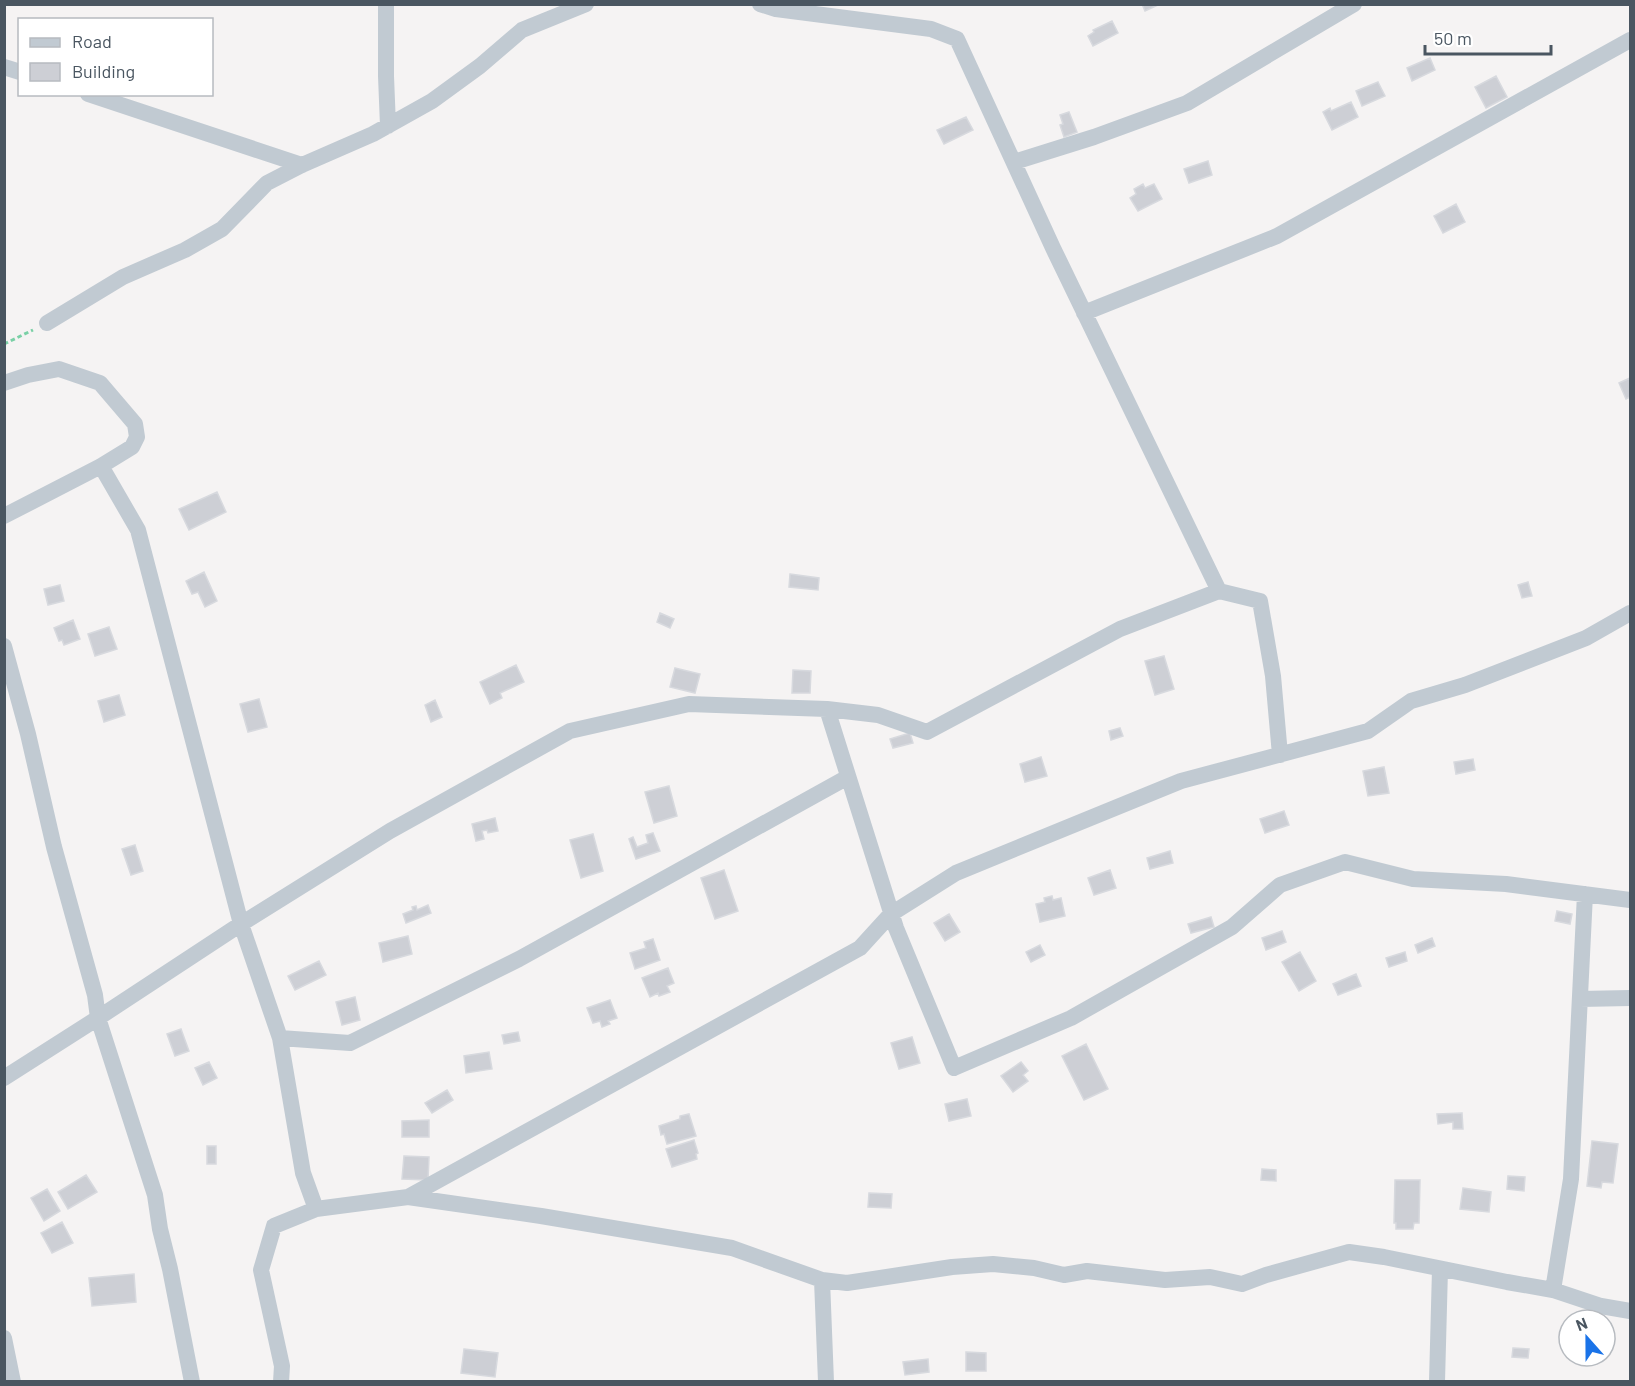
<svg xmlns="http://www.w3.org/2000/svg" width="1635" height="1386" font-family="Barlow,sans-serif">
	<rect width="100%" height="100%" fill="#f5f3f3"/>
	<path fill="#cdcfd5" stroke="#d7d9de" stroke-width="1.5" d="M 1142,4 L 1160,4 L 1145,11 Z
		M 1112,21 L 1118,33 L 1093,46 L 1088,36 L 1094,32 L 1093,30 Z
		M 1430,58 L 1435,70 L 1412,81 L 1407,68 Z
		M 1496,76 L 1507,97 L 1486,108 L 1475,87 Z
		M 1378,82 L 1385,96 L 1362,106 L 1356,91 Z
		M 1351,102 L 1358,117 L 1332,130 L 1323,112 L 1330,108 L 1331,111 Z
		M 1069,112 L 1077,132 L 1064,137 L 1060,125 L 1063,124 L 1060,115 Z
		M 966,117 L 973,130 L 944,144 L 937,130 Z
		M 1208,161 L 1212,175 L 1189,183 L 1184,169 Z
		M 1143,184 L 1145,188 L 1154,184 L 1162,199 L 1138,211 L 1130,198 L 1136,194 L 1134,189 Z
		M 1456,204 L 1465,222 L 1443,233 L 1434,216 Z
		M 1630,378 L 1630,397 L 1626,399 L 1619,383 Z
		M 217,492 L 226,512 L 189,530 L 179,509 Z
		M 204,572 L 217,601 L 205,607 L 198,592 L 192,594 L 186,581 Z
		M 790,574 L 819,578 L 818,590 L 789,587 Z
		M 1528,582 L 1532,596 L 1522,598 L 1518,585 Z
		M 60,585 L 64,601 L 48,605 L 44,589 Z
		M 660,613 L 674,619 L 670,628 L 657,622 Z
		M 73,620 L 80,639 L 64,645 L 62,640 L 59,641 L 54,628 Z
		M 109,627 L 117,649 L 95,656 L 88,634 Z
		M 1164,656 L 1174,689 L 1155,695 L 1145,661 Z
		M 516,665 L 524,682 L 500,693 L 502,698 L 490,704 L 480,682 Z
		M 675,668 L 700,674 L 695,693 L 670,687 Z
		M 793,670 L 811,671 L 810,693 L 792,693 Z
		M 119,695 L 125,715 L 104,722 L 98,701 Z
		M 259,699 L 267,727 L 248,732 L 240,704 Z
		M 435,700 L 442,717 L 431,722 L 425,705 Z
		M 1120,728 L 1123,736 L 1111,740 L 1109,731 Z
		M 910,733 L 913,743 L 893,748 L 890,739 Z
		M 1041,757 L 1047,776 L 1025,782 L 1020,764 Z
		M 1473,759 L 1475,770 L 1456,774 L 1454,762 Z
		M 1384,767 L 1389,793 L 1368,796 L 1363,771 Z
		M 669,786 L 677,816 L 654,823 L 645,792 Z
		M 1284,811 L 1289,825 L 1265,833 L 1260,819 Z
		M 495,818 L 498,831 L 488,833 L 487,830 L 482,831 L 484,839 L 476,841 L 472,824 Z
		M 653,833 L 660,851 L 636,859 L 629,839 L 633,837 L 637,847 L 648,843 L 646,835 Z
		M 593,834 L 603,871 L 581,878 L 570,840 Z
		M 135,845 L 143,871 L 131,875 L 122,849 Z
		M 1170,851 L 1173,863 L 1150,869 L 1147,858 Z
		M 724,870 L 738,911 L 715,919 L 701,878 Z
		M 1110,870 L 1116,888 L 1094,895 L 1088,878 Z
		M 1052,896 L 1053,900 L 1061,898 L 1065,916 L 1040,922 L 1036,904 L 1045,902 L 1044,898 Z
		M 428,905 L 431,913 L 406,923 L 403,914 L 413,910 L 412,907 L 416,906 L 417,910 Z
		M 1557,911 L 1572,914 L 1570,924 L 1555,921 Z
		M 949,914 L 960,932 L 945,941 L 934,923 Z
		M 1211,917 L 1214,927 L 1191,933 L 1188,924 Z
		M 1282,931 L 1286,942 L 1266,950 L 1262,938 Z
		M 408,936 L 412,954 L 383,962 L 379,943 Z
		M 1432,938 L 1435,946 L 1418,953 L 1415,945 Z
		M 653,939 L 660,960 L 635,969 L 630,953 L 646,948 L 644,942 Z
		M 1040,945 L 1045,955 L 1031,962 L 1026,952 Z
		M 1300,952 L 1316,981 L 1299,991 L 1282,962 Z
		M 1405,952 L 1407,961 L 1389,967 L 1386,958 Z
		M 319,961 L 326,975 L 295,990 L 288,976 Z
		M 668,968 L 674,983 L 667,986 L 670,992 L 659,996 L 658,993 L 650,997 L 642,978 Z
		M 1356,974 L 1361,986 L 1338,995 L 1333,984 Z
		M 355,997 L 360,1020 L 342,1025 L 336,1002 Z
		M 610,1000 L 617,1018 L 608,1021 L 610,1024 L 602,1027 L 600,1021 L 593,1023 L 587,1008 Z
		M 181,1029 L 189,1051 L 175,1056 L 167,1034 Z
		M 518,1032 L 520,1041 L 504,1044 L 502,1035 Z
		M 912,1037 L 920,1063 L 899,1069 L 891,1043 Z
		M 1086,1044 L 1108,1089 L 1084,1100 L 1062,1056 Z
		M 489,1052 L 492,1069 L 466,1073 L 464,1056 Z
		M 209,1062 L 217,1078 L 203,1085 L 195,1068 Z
		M 1021,1062 L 1028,1071 L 1023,1075 L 1028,1081 L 1013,1092 L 1001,1076 Z
		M 447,1090 L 453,1100 L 432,1113 L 425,1103 Z
		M 967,1099 L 971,1116 L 949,1121 L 945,1104 Z
		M 1462,1113 L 1463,1129 L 1453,1129 L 1453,1122 L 1438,1124 L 1437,1114 Z
		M 689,1114 L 696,1136 L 667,1144 L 664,1134 L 661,1135 L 659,1126 L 680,1119 L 680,1116 Z
		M 429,1120 L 429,1137 L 402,1137 L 402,1121 Z
		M 694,1140 L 698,1153 L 696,1154 L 697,1159 L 672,1167 L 666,1149 Z
		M 1592,1141 L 1618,1144 L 1613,1183 L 1602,1182 L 1601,1188 L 1587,1186 Z
		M 207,1146 L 216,1146 L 216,1164 L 207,1164 Z
		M 404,1156 L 429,1157 L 428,1180 L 402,1179 Z
		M 1262,1169 L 1276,1170 L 1276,1181 L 1261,1180 Z
		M 86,1175 L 97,1192 L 68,1209 L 58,1192 Z
		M 1508,1176 L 1525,1177 L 1524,1191 L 1507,1189 Z
		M 1395,1180 L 1420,1180 L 1419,1223 L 1414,1223 L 1413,1229 L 1396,1229 L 1396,1223 L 1394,1223 Z
		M 1463,1188 L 1491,1192 L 1489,1212 L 1460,1209 Z
		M 47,1189 L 60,1211 L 44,1221 L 31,1198 Z
		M 869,1193 L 892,1194 L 891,1208 L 868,1207 Z
		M 62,1222 L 73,1243 L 52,1253 L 41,1233 Z
		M 134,1274 L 136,1302 L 92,1306 L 89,1278 Z
		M 1513,1348 L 1529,1349 L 1528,1358 L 1512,1357 Z
		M 464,1349 L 498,1353 L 495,1377 L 461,1373 Z
		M 966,1352 L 986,1353 L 986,1371 L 966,1371 Z
		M 928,1359 L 929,1372 L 905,1375 L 903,1362 Z"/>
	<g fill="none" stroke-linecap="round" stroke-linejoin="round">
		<path stroke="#7ad0a6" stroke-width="3" stroke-dasharray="4.5 3" stroke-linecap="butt" d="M 4,344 L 33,330"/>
		<path stroke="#c1cad2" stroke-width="16" d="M 386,4 L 386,76 L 388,126
			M 760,4 L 776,9 L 931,29 L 957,39 L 1053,248 L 1219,591 L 1120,629 L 927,732 L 878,715 L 827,709
			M 4,67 L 20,72
			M 88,94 L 302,165
			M 1014,162 L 1094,137 L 1187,103 L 1354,4
			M 1084,313 L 1277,236 L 1630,40
			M 47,323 L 123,277 L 185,250 L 222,229 L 267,183 L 302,165 L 373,134 L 432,101 L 480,66 L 522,30 L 586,4
			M 4,383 L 28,375 L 59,369 L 100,383 L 135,424 L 137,437 L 132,447 L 101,466 L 4,516
			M 101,466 L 138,530 L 241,924 L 280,1038 L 350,1043 L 519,959 L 848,777
			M 1219,591 L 1260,601 L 1273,676 L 1280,755
			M 4,646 L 28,734 L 54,847 L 95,995 L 98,1018 L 241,924 L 390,831 L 570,731 L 689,704 L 827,709 L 896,928 L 954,1068 L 1071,1018 L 1232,927 L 1280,885 L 1345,862 L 1413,879 L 1506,884 L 1630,900
			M 1580,999 L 1630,998
			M 280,1038 L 303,1173 L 316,1209 L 408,1197 L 541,1216 L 732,1248 L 822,1280 L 847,1283 L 952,1267 L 993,1264 L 1034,1268 L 1064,1275 L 1087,1271 L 1165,1280 L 1210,1277 L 1242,1284 L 1266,1275 L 1349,1252 L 1384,1257 L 1507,1282 L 1553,1290 L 1601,1306 L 1630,1311
			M 4,1078 L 98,1018 L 155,1195 L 160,1229 L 170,1269 L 192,1382
			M 408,1197 L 860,948 L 891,914 L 956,873 L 1181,781 L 1368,731 L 1411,701 L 1465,685 L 1586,638 L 1630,613
			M 822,1280 L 826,1382
			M 1553,1290 L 1571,1179 L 1585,894
			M 4,1338 L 13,1382
			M 281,1382 L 282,1366 L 261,1270 L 274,1226 L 316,1209
			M 1437,1382 L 1440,1269"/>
	</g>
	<rect width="1635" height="1386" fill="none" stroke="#4a5661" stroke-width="12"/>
	<rect x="18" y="18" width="195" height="78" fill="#ffffff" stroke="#b7bbc0" stroke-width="1.5"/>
	<rect x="30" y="38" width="30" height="9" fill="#c1cad2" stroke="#b7bbc0" stroke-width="1.5"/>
	<text x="72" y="48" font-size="18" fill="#4a5661">Road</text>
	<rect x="30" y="63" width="30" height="18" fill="#cdcfd5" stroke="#b7bbc0" stroke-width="1.5"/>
	<text x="72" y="78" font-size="18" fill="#4a5661">Building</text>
	<g transform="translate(1587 1338) rotate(339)"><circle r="28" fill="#ffffff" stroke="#b7bbc0" stroke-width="1.5"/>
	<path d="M0-4.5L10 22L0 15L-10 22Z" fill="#1a73e8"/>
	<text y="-9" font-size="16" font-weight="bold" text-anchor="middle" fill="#4a5661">N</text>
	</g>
	<path d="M1425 45v9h126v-9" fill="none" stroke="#4a5661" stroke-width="3"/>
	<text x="1434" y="45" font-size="18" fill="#4a5661" stroke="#ffffff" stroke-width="4.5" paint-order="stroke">50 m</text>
</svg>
